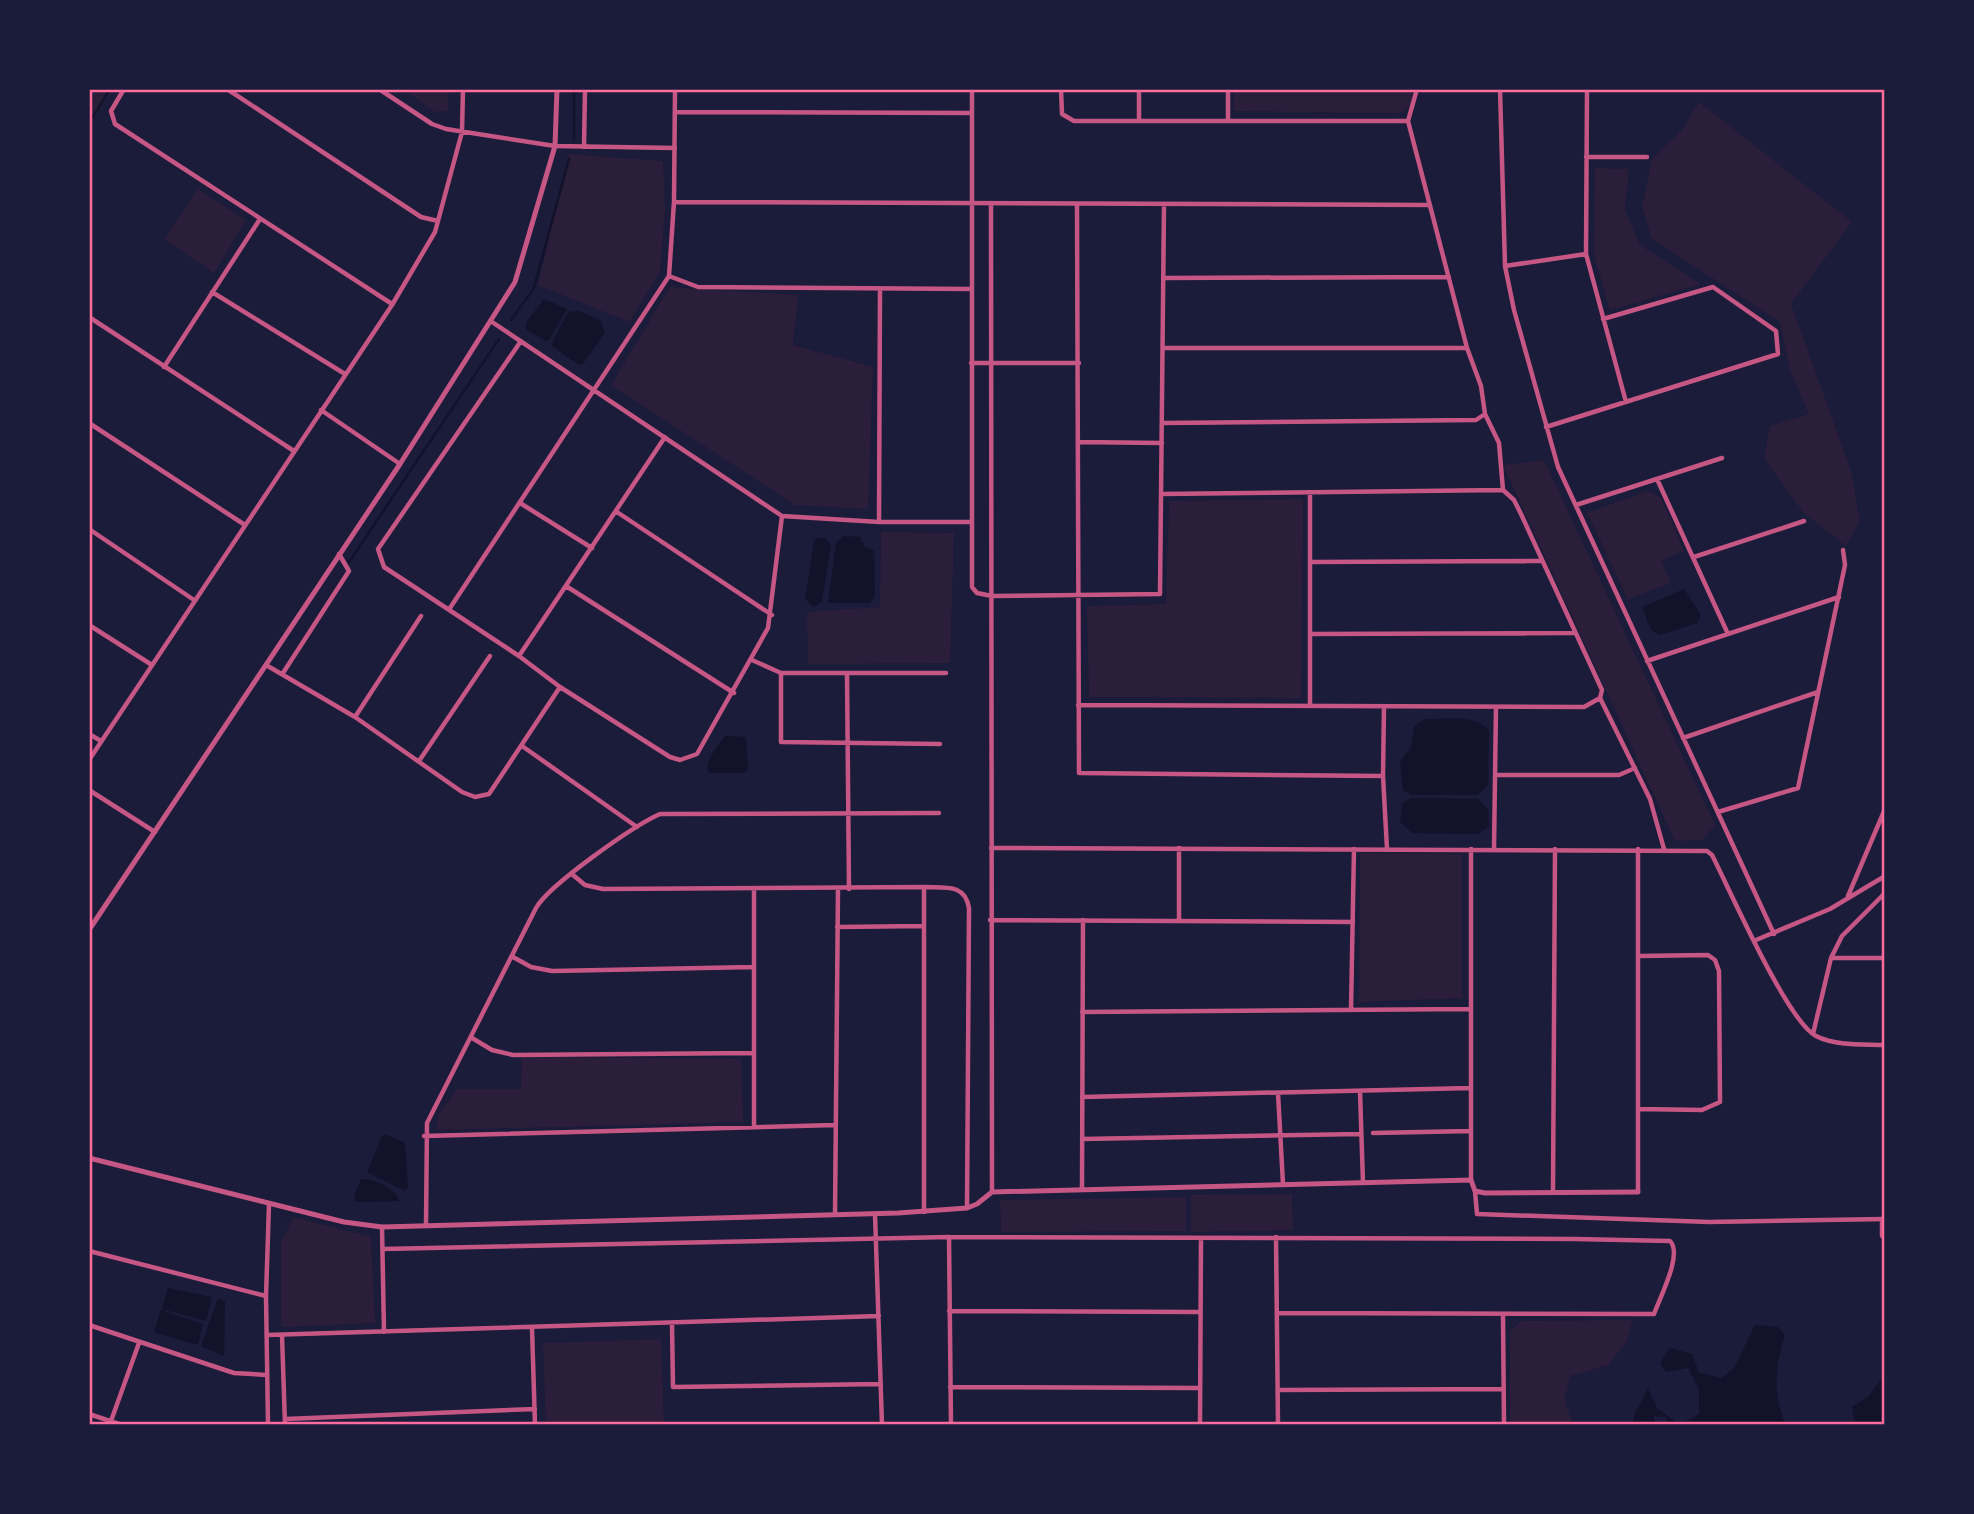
<svg xmlns="http://www.w3.org/2000/svg" width="1974" height="1514" font-family="Karla,sans-serif">
	<rect width="100%" height="100%" fill="#1b1b3a"/>
	<path fill="#2a1e3b" d="M 89,89 L 113,89 L 89,125 Z
		M 403,89 L 448,89 L 448,111 L 435,112 Z
		M 1234,89 L 1412,89 L 1412,105 L 1400,113 L 1234,111 Z
		M 1699,102 L 1852,222 L 1791,304 L 1851,471 L 1860,521 L 1846,546 L 1803,512 L 1764,458 L 1770,426 L 1809,414 L 1790,370 L 1780,322 L 1652,239 L 1642,207 L 1652,159 L 1682,130 Z
		M 569,154 L 663,161 L 665,209 L 660,272 L 629,322 L 538,285 Z
		M 1595,168 L 1629,169 L 1625,210 L 1640,245 L 1701,284 L 1610,310 L 1594,255 Z
		M 198,189 L 246,220 L 214,273 L 164,239 Z
		M 670,287 L 798,295 L 793,345 L 873,367 L 868,509 L 795,505 L 611,385 Z
		M 1544,460 L 1715,825 L 1703,840 L 1675,841 L 1503,465 Z
		M 1648,491 L 1661,498 L 1684,551 L 1661,561 L 1671,583 L 1628,599 L 1587,513 Z
		M 1303,499 L 1301,698 L 1089,697 L 1087,606 L 1166,604 L 1169,501 Z
		M 881,532 L 954,533 L 950,663 L 808,664 L 807,612 L 880,607 Z
		M 1360,853 L 1462,854 L 1462,998 L 1359,1002 Z
		M 522,1057 L 741,1059 L 743,1122 L 437,1130 L 438,1115 L 458,1089 L 521,1089 Z
		M 1292,1194 L 1293,1230 L 1191,1232 L 1191,1195 Z
		M 1186,1197 L 1186,1231 L 1001,1232 L 1000,1200 Z
		M 293,1217 L 371,1237 L 375,1323 L 281,1327 L 281,1243 Z
		M 1633,1320 L 1626,1342 L 1609,1365 L 1570,1376 L 1564,1399 L 1573,1425 L 1510,1425 L 1510,1331 L 1521,1321 Z
		M 661,1339 L 664,1425 L 546,1425 L 543,1343 Z"/>
	<path fill="#12122b" d="M 544,299 L 567,309 L 549,340 L 546,341 L 526,329 L 526,323 Z
		M 578,311 L 600,320 L 605,333 L 582,365 L 577,364 L 551,345 L 568,312 Z
		M 843,536 L 860,537 L 865,547 L 874,551 L 875,596 L 870,603 L 828,603 L 836,543 Z
		M 817,538 L 826,538 L 831,545 L 822,601 L 814,607 L 805,599 L 814,541 Z
		M 1684,589 L 1701,615 L 1697,623 L 1660,635 L 1651,630 L 1642,607 Z
		M 1424,719 C 1444,720 1477,713 1489,731 L 1488,785 L 1478,795 L 1411,795 L 1403,790 L 1400,762 L 1411,747 L 1414,727 Z
		M 725,736 L 746,737 L 748,770 L 744,773 L 710,773 L 707,770 L 709,759 Z
		M 1411,798 L 1478,799 L 1488,809 L 1489,826 L 1478,834 L 1412,833 L 1400,822 L 1402,804 Z
		M 386,1134 L 405,1143 L 408,1187 L 405,1191 L 367,1172 L 382,1136 Z
		M 361,1179 C 373,1178 397,1189 399,1201 L 356,1202 L 354,1196 Z
		M 168,1288 L 212,1297 L 206,1321 L 162,1309 Z
		M 218,1298 L 225,1302 L 224,1356 L 201,1346 Z
		M 161,1310 L 203,1324 L 198,1345 L 154,1332 Z
		M 1755,1325 L 1778,1327 L 1785,1335 C 1775,1366 1772,1394 1786,1425 L 1671,1425 L 1665,1417 L 1654,1416 L 1655,1425 L 1633,1425 L 1635,1413 L 1648,1389 L 1657,1408 L 1679,1425 L 1699,1414 L 1699,1389 L 1688,1368 L 1666,1372 L 1660,1363 L 1670,1348 L 1692,1354 L 1699,1373 L 1721,1378 L 1734,1368 Z
		M 1881,1379 L 1885,1380 L 1885,1425 L 1855,1425 L 1852,1407 L 1869,1396 Z"/>
	<g fill="none" stroke-linecap="round" stroke-linejoin="round">
		<path stroke="#12122b" stroke-width="2.5" d="M 574,89 L 574,140
			M 89,123 L 110,89
			M 511,320 L 534,288 L 569,159
			M 349,562 L 499,339"/>
		<path stroke="#c65784" stroke-width="4.5" d="M 124,89 L 111,111 L 115,124 L 392,304
			M 227,89 L 421,217 L 438,221
			M 379,89 L 432,124 L 446,129 L 555,146 L 675,148
			M 972,89 L 972,587 L 977,593 L 992,596 L 1160,594 L 1164,204
			M 1061,89 L 1062,114 L 1074,121 L 1408,121
			M 1417,89 L 1408,121 L 1467,348 L 1481,386 L 1485,414 L 1499,443 L 1503,490
			M 1500,89 L 1505,266 L 1514,310 L 1558,467 L 1774,934
			M 1587,89 L 1586,254 L 1626,402
			M 675,112 L 972,113
			M 1139,120 L 1139,89
			M 1228,120 L 1228,89
			M 584,147 L 585,89
			M 1586,157 L 1647,157
			M 674,202 L 1430,205
			M 991,204 L 992,1192
			M 1077,204 L 1079,773 L 1383,776
			M 1505,266 L 1586,254
			M 669,276 L 698,287 L 971,289
			M 1163,278 L 1449,277
			M 212,292 L 345,374
			M 89,317 L 294,451
			M 492,322 L 782,516 L 879,522 L 972,522
			M 521,341 L 378,549 L 384,567 L 519,656 L 560,687 L 670,757 L 680,760 L 697,754 L 768,628 L 782,516
			M 1163,348 L 1466,348
			M 971,363 L 1079,363
			M 164,367 L 260,219
			M 321,410 L 400,464
			M 89,423 L 245,525
			M 1162,423 L 1476,420 L 1485,414
			M 1546,427 L 1778,354 L 1776,331 L 1713,287 L 1603,319
			M 1078,442 L 1162,443
			M 1657,479 L 1728,634
			M 520,503 L 592,548
			M 1576,505 L 1722,458
			M 617,512 L 772,615
			M 879,522 L 880,289
			M 89,529 L 194,600
			M 1694,557 L 1804,521
			M 1312,562 L 1542,561
			M 566,586 L 734,693
			M 450,608 L 669,276 L 674,202 L 675,89
			M 89,625 L 152,665
			M 1310,634 L 1574,633
			M 519,656 L 665,437
			M 752,660 L 781,673 L 946,673
			M 1647,661 L 1839,597
			M 266,665 L 355,717 L 462,792 L 475,797 L 489,794 L 560,687
			M 283,673 L 349,571 L 339,554
			M 781,673 L 781,742 L 940,744
			M 847,673 L 849,889
			M 1600,698 L 1650,799 L 1664,849
			M 1078,705 L 1584,707 L 1600,698 L 1602,690 L 1521,514 L 1514,500 L 1503,490 L 1161,494
			M 1310,705 L 1310,492
			M 1384,707 L 1383,776 L 1387,849
			M 355,717 L 421,616
			M 89,734 L 101,741
			M 1683,738 L 1818,692
			M 522,746 L 637,827
			M 89,760 L 392,305 L 435,232 L 462,132 L 463,89
			M 419,761 L 490,656
			M 1495,775 L 1619,775 L 1635,768
			M 89,790 L 155,832
			M 1718,812 L 1798,788 L 1845,565 L 1843,550
			M 991,848 L 1707,851 L 1712,855 C 1730,890 1787,1021 1816,1036 C 1835,1046 1863,1044 1885,1045
			M 1494,849 L 1496,707
			M 1638,849 L 1638,1192
			M 573,875 L 585,885 L 603,889 L 924,887 C 944,888 965,883 969,908 L 967,1208
			M 924,887 L 924,1212
			M 1848,896 L 1885,809
			M 990,920 L 1353,922
			M 1179,921 L 1179,848
			M 837,927 L 924,926
			M 1756,940 L 1830,909 L 1885,876
			M 1638,956 L 1708,955 L 1715,960 L 1719,971 L 1720,1102 L 1702,1110 L 1639,1109
			M 513,957 L 531,967 L 552,971 L 753,967
			M 1831,958 L 1885,958
			M 1351,1010 L 1354,849
			M 1082,1012 L 1470,1009
			M 1813,1034 L 1831,958 L 1842,936 L 1885,893
			M 472,1038 L 492,1050 L 513,1055 L 754,1053
			M 1360,1091 L 1363,1183
			M 1278,1093 L 1283,1184
			M 1082,1097 L 1471,1088
			M 754,1127 L 754,890
			M 1373,1133 L 1471,1131
			M 424,1136 L 835,1125
			M 1082,1139 L 1360,1134
			M 1471,1180 L 1471,849
			M 1082,1188 L 1083,920
			M 1475,1191 L 1477,1214 L 1709,1222 L 1885,1219
			M 1553,1192 L 1555,849
			M 835,1214 L 838,889
			M 875,1214 L 882,1425
			M 1882,1219 L 1882,1236 L 1885,1238
			M 426,1225 L 427,1123 L 536,908 C 549,885 633,826 660,814 L 939,813
			M 382,1227 L 384,1332
			M 949,1237 L 951,1425
			M 1276,1237 L 1278,1425
			M 383,1249 L 949,1237 L 1575,1239 L 1670,1241 C 1683,1254 1660,1297 1654,1314 L 1279,1313
			M 89,1251 L 266,1296
			M 949,1311 L 1200,1312
			M 1503,1316 L 1504,1425
			M 672,1324 L 673,1387 L 881,1384
			M 89,1325 L 234,1373 L 267,1375
			M 532,1328 L 535,1425
			M 267,1335 L 879,1316
			M 282,1335 L 285,1425
			M 950,1387 L 1200,1388
			M 1279,1390 L 1504,1389
			M 89,1414 L 122,1425
			M 285,1419 L 535,1409
			M 111,1421 L 139,1343
			M 268,1425 L 266,1296 L 269,1204
			M 1200,1425 L 1201,1239"/>
		<path stroke="#c65784" stroke-width="5" d="M 89,930 L 400,464 L 515,282 L 555,146 L 557,89
			M 89,1158 L 344,1222 L 382,1227 L 898,1213 L 967,1208 L 977,1204 L 992,1192 L 1471,1180 L 1475,1191 L 1485,1193 L 1638,1192"/>
	</g>
	<rect width="1974" height="1514" fill="none" stroke="#1b1b3a" stroke-width="182"/>
	<rect x="91" y="91" width="1792" height="1332" fill="none" stroke="#ff6b9d" stroke-width="2.5"/>
</svg>
